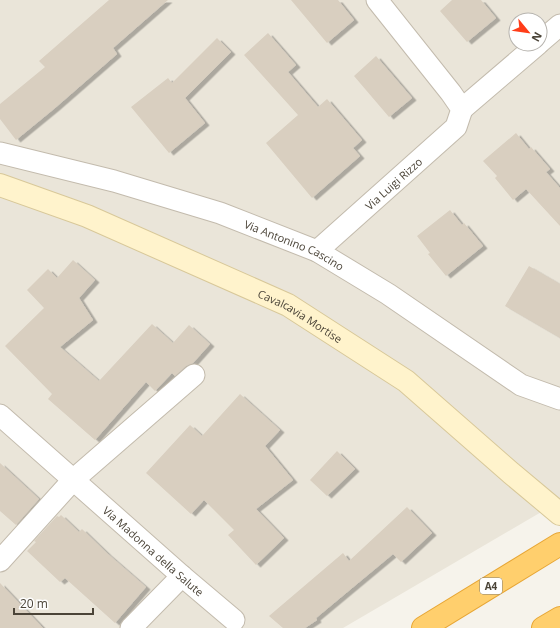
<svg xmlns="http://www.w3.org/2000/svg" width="560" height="628" font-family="'Open Sans',sans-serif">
	<defs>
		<filter id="shadow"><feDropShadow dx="4.5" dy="2.5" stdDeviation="0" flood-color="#0004"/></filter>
	</defs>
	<rect width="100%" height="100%" fill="#f6f3eb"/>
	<path fill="#eae5d9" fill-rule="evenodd" d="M 0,0 L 560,0 L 560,501 L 343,628 L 0,628 ZM 516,20 L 540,20 L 540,44 L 516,44 Z"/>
	<path fill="#d9cfc0" filter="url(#shadow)" d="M 109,0 L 168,0 L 113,48 L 117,54 L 55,108 L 16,140 L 0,119 L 0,104 L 45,67 L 39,61 Z
		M 291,0 L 338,0 L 354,20 L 327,43 Z
		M 452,0 L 481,0 L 496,18 L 467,42 L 440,11 Z
		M 268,33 L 296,65 L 288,72 L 318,107 L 327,99 L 362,140 L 353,148 L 360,156 L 312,198 L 266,143 L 298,115 L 244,55 Z
		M 217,38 L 231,52 L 185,98 L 205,123 L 169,153 L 131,107 L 168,78 L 172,83 Z
		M 376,56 L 412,98 L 389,117 L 354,76 Z
		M 516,133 L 529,149 L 531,147 L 550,169 L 546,172 L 560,188 L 560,226 L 526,189 L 513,200 L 495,178 L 497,176 L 483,161 Z
		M 450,210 L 462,225 L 464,223 L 483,246 L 446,276 L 428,254 L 430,253 L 417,236 Z
		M 73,260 L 95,280 L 79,298 L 93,320 L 60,347 L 99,381 L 152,324 L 173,343 L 189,325 L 210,344 L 193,363 L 186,366 L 175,376 L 172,373 L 155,391 L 146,382 L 95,440 L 48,399 L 52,394 L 5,346 L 44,308 L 27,290 L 48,269 L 57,278 Z
		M 529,266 L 560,284 L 560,338 L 505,306 Z
		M 240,394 L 280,430 L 265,446 L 293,480 L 256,509 L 284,538 L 256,565 L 228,535 L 234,530 L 204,500 L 191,514 L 146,473 L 190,425 L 202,436 Z
		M 337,451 L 355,469 L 327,496 L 310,480 Z
		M 0,463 L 39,499 L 16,525 L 0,511 Z
		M 407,507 L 432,533 L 401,562 L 393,554 L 316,618 L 317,620 L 305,628 L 283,628 L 269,616 L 343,553 L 349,561 Z
		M 61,515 L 79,532 L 82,529 L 108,554 L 146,587 L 115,623 L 65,578 L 60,582 L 27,551 L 36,542 L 34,541 L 57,516 L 59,517 Z
		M 0,583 L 21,605 L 43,628 L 0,628 Z"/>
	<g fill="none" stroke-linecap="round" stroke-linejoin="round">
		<defs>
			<g id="street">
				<path d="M 540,42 L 560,25"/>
				<path d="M 462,109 L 538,44"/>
				<path id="s1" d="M 0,153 L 114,181 L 220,213 L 317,251 L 388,294 L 521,385 L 560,399"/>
				<path id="s2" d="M 317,251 L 456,127 L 462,109 L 451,93 L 377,0"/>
				<path id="s3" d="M 0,415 L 182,576 L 234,620"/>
				<path d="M 0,561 L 73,480 L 194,375"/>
				<path d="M 131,628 L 182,576"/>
			</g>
			<g id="secondary">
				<path id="s4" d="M 0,185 L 87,216 L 288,305 L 406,381 L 511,473 L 560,514"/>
			</g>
			<path id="highway" d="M 423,628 L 560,544
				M 543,628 L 560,618"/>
		</defs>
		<use href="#street" stroke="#c3bbad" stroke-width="23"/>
		<use href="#secondary" stroke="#d8c899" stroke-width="24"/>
		<use href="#highway" stroke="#e7a635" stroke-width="24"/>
		<use href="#street" stroke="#fff" stroke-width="21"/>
		<use href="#secondary" stroke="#fff3cc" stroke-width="22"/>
		<use href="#highway" stroke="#ffcf6d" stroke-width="22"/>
	</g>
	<g text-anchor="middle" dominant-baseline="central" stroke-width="4" stroke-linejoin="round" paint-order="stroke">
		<rect fill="#fff" stroke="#817c74" stroke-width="1" x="480" y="578" width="22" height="16" rx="3"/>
		<g font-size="10" font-weight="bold" fill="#4b4438">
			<text x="491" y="586">A4</text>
		</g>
		<g font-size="11" fill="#4b4438" stroke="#fff">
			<text stroke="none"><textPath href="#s2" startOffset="102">Via Luigi Rizzo</textPath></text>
			<text stroke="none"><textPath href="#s1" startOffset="309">Via Antonino Cascino</textPath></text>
			<text stroke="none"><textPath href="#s4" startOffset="328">Cavalcavia Mortise</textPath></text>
			<text stroke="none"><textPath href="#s3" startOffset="205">Via Madonna della Salute</textPath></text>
		</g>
	</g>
	<g transform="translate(528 32) rotate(119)"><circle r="19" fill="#ffffff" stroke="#b7b4af"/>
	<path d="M0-3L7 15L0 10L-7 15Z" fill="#ff3d19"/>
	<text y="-6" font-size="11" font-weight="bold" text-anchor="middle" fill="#4b4438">N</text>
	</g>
	<path d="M14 608v6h79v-6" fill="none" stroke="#4b4438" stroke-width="2"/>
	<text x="20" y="608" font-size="12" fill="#4b4438" stroke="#ffffff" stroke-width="3" paint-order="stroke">20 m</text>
</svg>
